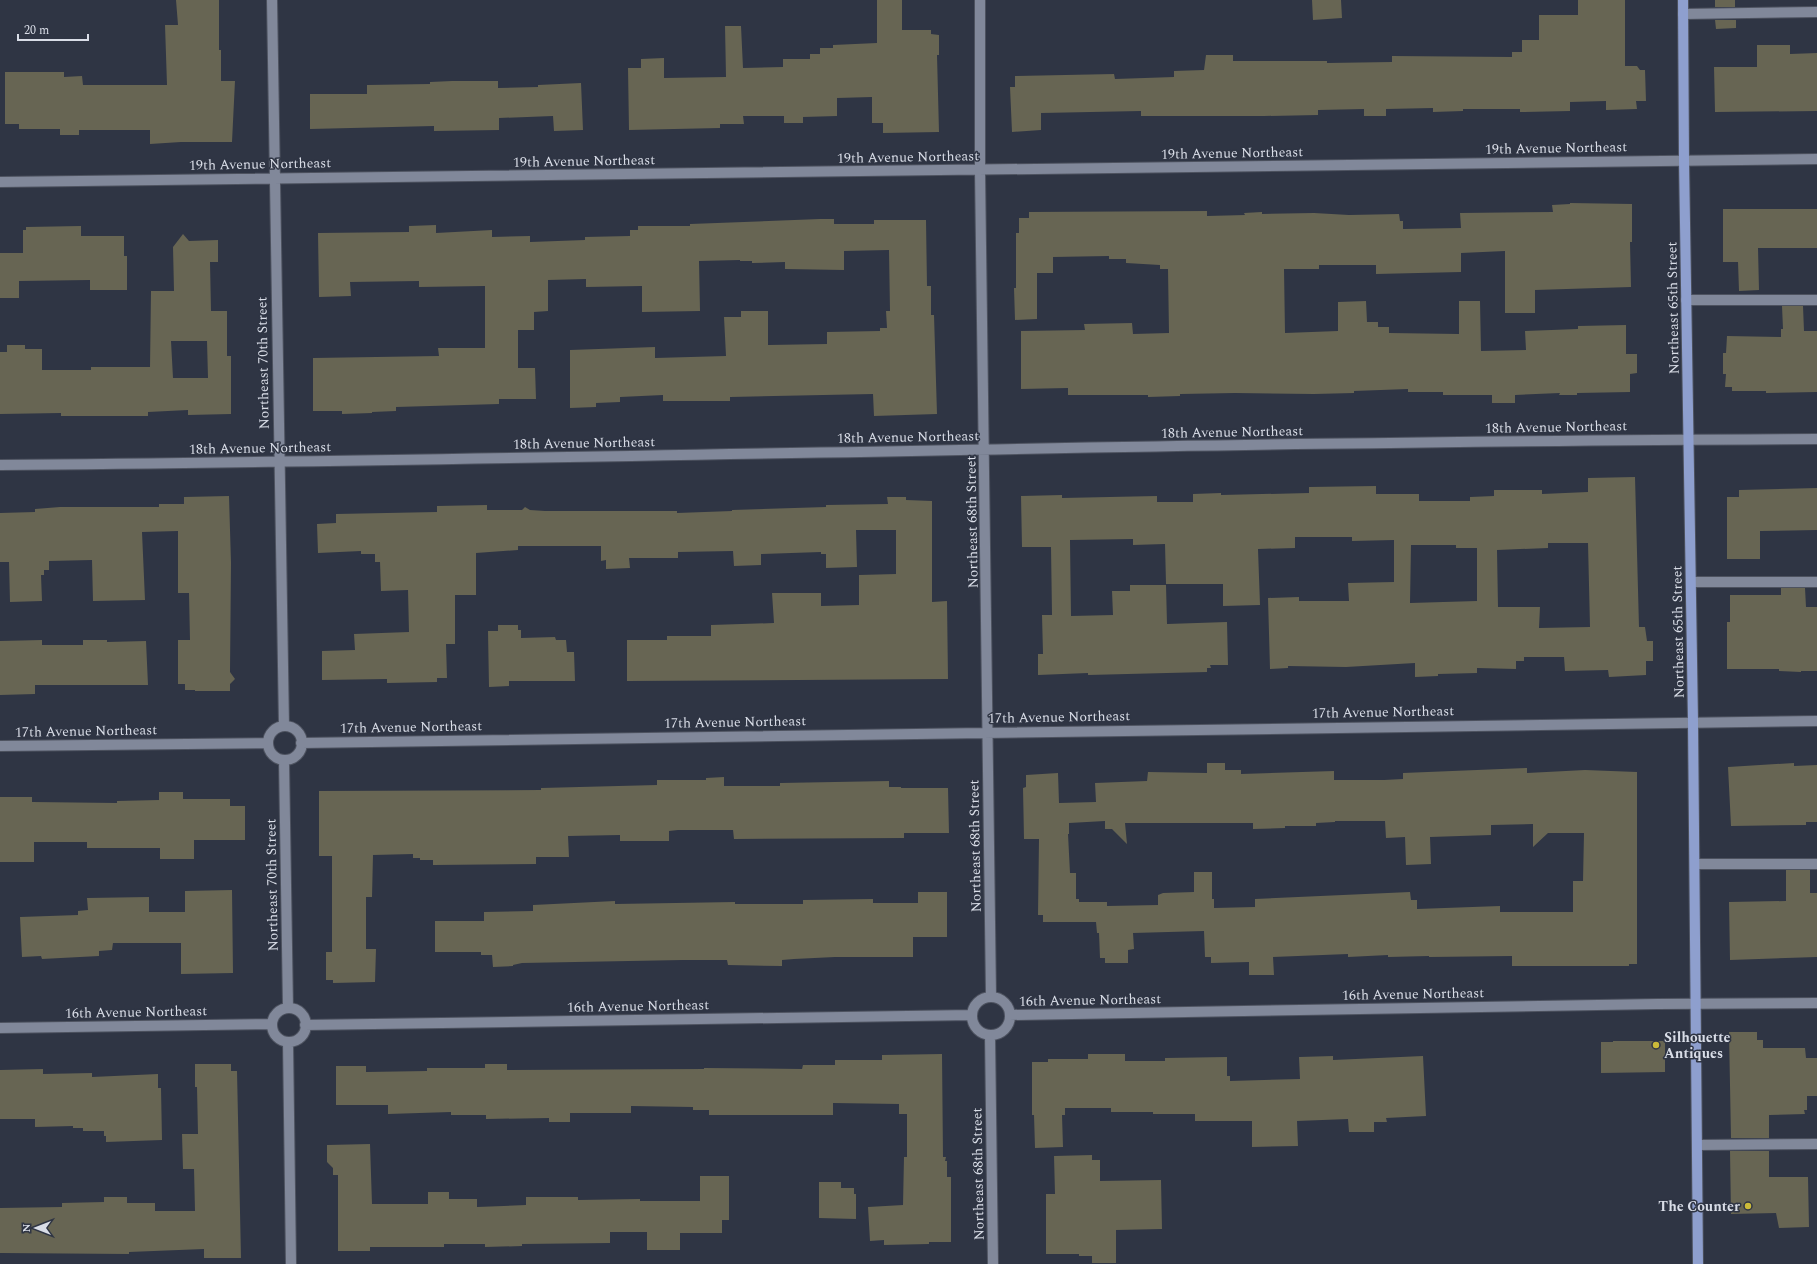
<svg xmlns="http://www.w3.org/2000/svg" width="1817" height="1264" font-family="Spectral,serif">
	<rect width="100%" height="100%" fill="#2f3544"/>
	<path fill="#676553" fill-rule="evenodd" d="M 176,0 L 219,0 L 219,50 L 221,50 L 221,81 L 235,81 L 232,142 L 181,142 L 150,144 L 150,130 L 79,130 L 79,135 L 60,135 L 60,129 L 19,129 L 19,124 L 5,124 L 5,72 L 64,72 L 64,77 L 82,76 L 83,85 L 167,85 L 165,25 L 178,25 Z
		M 877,0 L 902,0 L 902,30 L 931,30 L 931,34 L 939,35 L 939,55 L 937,55 L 939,132 L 883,133 L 883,123 L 872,123 L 872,97 L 837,98 L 837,116 L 803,117 L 803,123 L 784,123 L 784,116 L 743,116 L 744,124 L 720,124 L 720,128 L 629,130 L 628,68 L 641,68 L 641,59 L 664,58 L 664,78 L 726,77 L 725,26 L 741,26 L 743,68 L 783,67 L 783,59 L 810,59 L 810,54 L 820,54 L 820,48 L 833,48 L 833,45 L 877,43 Z
		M 1312,0 L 1341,0 L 1342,18 L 1313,20 Z
		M 1578,0 L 1625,0 L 1625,66 L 1637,66 L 1640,70 L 1645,70 L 1646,101 L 1636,101 L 1637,109 L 1606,110 L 1606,101 L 1570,102 L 1570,111 L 1520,112 L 1520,109 L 1463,109 L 1463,111 L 1433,112 L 1433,108 L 1386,109 L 1386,116 L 1364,116 L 1364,109 L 1318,110 L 1318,115 L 1264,116 L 1141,116 L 1141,111 L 1041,113 L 1041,130 L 1012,132 L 1010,87 L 1015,87 L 1015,76 L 1114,74 L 1115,79 L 1174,77 L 1174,71 L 1204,70 L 1206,55 L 1233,55 L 1233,61 L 1327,61 L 1327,63 L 1392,62 L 1392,56 L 1512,57 L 1512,52 L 1522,52 L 1522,40 L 1539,40 L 1539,15 L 1578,15 Z
		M 1715,0 L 1735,0 L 1735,7 L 1715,7 Z
		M 1715,20 L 1736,20 L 1736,28 L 1716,29 Z
		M 1757,45 L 1790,45 L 1790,54 L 1817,53 L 1817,111 L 1715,112 L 1714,67 L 1757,67 Z
		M 452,81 L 498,81 L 498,88 L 538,87 L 538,85 L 581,83 L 583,130 L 554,131 L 553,116 L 499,118 L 499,130 L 434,131 L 434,126 L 310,129 L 310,94 L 367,94 L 367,85 L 430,84 L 430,82 Z
		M 1570,203 L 1632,204 L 1632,242 L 1630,242 L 1631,287 L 1535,290 L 1535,313 L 1505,313 L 1505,251 L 1461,253 L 1461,272 L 1376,274 L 1376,265 L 1319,265 L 1319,269 L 1284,269 L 1285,333 L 1338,331 L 1338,302 L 1366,301 L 1367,322 L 1378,322 L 1378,327 L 1389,327 L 1389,333 L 1459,334 L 1459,301 L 1480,301 L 1481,351 L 1526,350 L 1525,331 L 1578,329 L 1578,326 L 1626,325 L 1626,354 L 1637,354 L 1637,373 L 1630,374 L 1630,392 L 1577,393 L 1577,395 L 1559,395 L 1560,393 L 1515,395 L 1515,403 L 1492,403 L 1492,395 L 1443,395 L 1443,392 L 1408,392 L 1408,389 L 1354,391 L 1354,393 L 1314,394 L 1235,393 L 1180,394 L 1180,396 L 1148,397 L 1148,395 L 1068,395 L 1068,388 L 1021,389 L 1021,331 L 1085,330 L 1084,324 L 1132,323 L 1133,334 L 1169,333 L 1168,269 L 1160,269 L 1160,265 L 1126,263 L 1126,259 L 1109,259 L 1109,256 L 1053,257 L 1053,273 L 1037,273 L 1037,319 L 1015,320 L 1014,288 L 1016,288 L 1016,233 L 1019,233 L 1019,218 L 1029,218 L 1029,212 L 1207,211 L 1207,216 L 1245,215 L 1244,213 L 1262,212 L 1262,214 L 1314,213 L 1349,215 L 1399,214 L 1400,221 L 1403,221 L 1403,229 L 1461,228 L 1460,213 L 1553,212 L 1552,205 L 1570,204 Z
		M 1723,209 L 1817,209 L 1817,248 L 1758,248 L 1759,290 L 1739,291 L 1738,262 L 1723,262 Z
		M 820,219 L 834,219 L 834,224 L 874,224 L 874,220 L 926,220 L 927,286 L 931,286 L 931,315 L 934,315 L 937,414 L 874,416 L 873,394 L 730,397 L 730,401 L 663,401 L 663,395 L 620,397 L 620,402 L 596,403 L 596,407 L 570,408 L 570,350 L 655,347 L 655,358 L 726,356 L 724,317 L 741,317 L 741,311 L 768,311 L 768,345 L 827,344 L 827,332 L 880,331 L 880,328 L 887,328 L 886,311 L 890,311 L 889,250 L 844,251 L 844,270 L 785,269 L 785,262 L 752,263 L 752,261 L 740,261 L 740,260 L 699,261 L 700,311 L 642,312 L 642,286 L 586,287 L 586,279 L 548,280 L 548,311 L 534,312 L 534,330 L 518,330 L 518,368 L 535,368 L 536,399 L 499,399 L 499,404 L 396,407 L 396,411 L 372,412 L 372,413 L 342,414 L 342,411 L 313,411 L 313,358 L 439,356 L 438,348 L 485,348 L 485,286 L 419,287 L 419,281 L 350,282 L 351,296 L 319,297 L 318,233 L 409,232 L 409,226 L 436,225 L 436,233 L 492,230 L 492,237 L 530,236 L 530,242 L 585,240 L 585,237 L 630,236 L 630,230 L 638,230 L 638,226 L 690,226 L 690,224 Z
		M 81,226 L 81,236 L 124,236 L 124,256 L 127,256 L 127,290 L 90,290 L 90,280 L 19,281 L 19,298 L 0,298 L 0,253 L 23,253 L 23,230 L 26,230 L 26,227 Z
		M 183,234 L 189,241 L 218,240 L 218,262 L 210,262 L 211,311 L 227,311 L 227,356 L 231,356 L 231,414 L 188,415 L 188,410 L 148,412 L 148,416 L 61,416 L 61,413 L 0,414 L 0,352 L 7,352 L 7,345 L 25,345 L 25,349 L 42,349 L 42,370 L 91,370 L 91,367 L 150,367 L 151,291 L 174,291 L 173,247 ZM 171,341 L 207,341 L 208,378 L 173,378 Z
		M 1782,306 L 1803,306 L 1804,331 L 1817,331 L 1817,392 L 1766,393 L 1766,391 L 1732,391 L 1732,387 L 1725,387 L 1726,374 L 1723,374 L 1723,353 L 1726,353 L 1727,336 L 1781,337 L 1781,329 L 1783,329 Z
		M 1635,477 L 1639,627 L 1645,627 L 1647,641 L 1653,641 L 1653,661 L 1646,661 L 1646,675 L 1609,677 L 1608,670 L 1565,671 L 1564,657 L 1524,657 L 1524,661 L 1516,661 L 1516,669 L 1477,668 L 1477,673 L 1438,674 L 1438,676 L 1415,677 L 1415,663 L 1346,667 L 1288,666 L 1288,668 L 1270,669 L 1268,598 L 1299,597 L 1299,601 L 1349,601 L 1348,583 L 1394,582 L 1394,540 L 1352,541 L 1352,537 L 1295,537 L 1295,548 L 1258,549 L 1260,605 L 1223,606 L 1223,584 L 1166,584 L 1165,544 L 1133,545 L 1133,539 L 1070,540 L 1071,616 L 1113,615 L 1112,591 L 1130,591 L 1130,585 L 1166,585 L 1167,624 L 1227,622 L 1228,665 L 1210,665 L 1211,668 L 1207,668 L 1207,672 L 1088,675 L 1088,673 L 1038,675 L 1038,654 L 1043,654 L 1042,615 L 1052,615 L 1051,547 L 1022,547 L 1021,496 L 1062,495 L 1062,498 L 1157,496 L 1157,502 L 1193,502 L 1193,494 L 1221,493 L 1221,495 L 1309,493 L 1309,487 L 1376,486 L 1376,494 L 1419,494 L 1419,501 L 1470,501 L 1470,497 L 1494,496 L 1494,490 L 1542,490 L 1542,494 L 1588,492 L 1588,478 ZM 1548,543 L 1588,543 L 1590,627 L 1539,628 L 1540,607 L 1498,607 L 1497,550 L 1548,548 ZM 1411,545 L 1456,545 L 1456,548 L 1477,548 L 1477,601 L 1410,603 Z
		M 1817,488 L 1817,530 L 1760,531 L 1760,559 L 1727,559 L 1727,497 L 1739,497 L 1739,490 Z
		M 229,496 L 231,563 L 230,672 L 235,679 L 230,684 L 230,691 L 195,691 L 195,690 L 185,690 L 185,684 L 178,684 L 178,640 L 190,640 L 189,593 L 178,593 L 178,531 L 142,532 L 145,600 L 93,601 L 92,560 L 49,561 L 49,570 L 44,570 L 44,575 L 41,575 L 42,601 L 10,602 L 9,562 L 0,562 L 0,513 L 35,512 L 35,509 L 60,507 L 159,507 L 159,504 L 184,504 L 184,497 Z
		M 887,497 L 906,497 L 906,500 L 932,501 L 932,602 L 947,601 L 948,679 L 627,681 L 627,640 L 667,640 L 667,636 L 711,636 L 711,625 L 774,623 L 772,593 L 821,593 L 821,606 L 859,605 L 859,575 L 896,574 L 896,530 L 856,530 L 857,567 L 826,568 L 826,554 L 821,554 L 821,552 L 761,554 L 761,565 L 734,566 L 733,551 L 678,552 L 678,558 L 629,558 L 630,568 L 606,569 L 606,560 L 601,561 L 601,546 L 518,546 L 518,550 L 476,553 L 476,595 L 455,595 L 455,644 L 446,644 L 447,678 L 437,678 L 437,682 L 387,683 L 387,679 L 322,680 L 322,651 L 355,650 L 354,634 L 409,632 L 408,590 L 381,591 L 380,562 L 375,562 L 375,554 L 361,554 L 361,551 L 318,553 L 317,524 L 336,523 L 336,514 L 437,512 L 437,506 L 487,505 L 487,510 L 522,510 L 525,507 L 530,510 L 545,511 L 677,511 L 677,513 L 732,511 L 732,510 L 826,507 L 826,505 L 888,504 Z
		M 1781,588 L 1805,588 L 1806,607 L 1817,607 L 1817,671 L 1801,671 L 1801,672 L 1779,671 L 1779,669 L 1727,669 L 1727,622 L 1730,622 L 1730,595 L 1781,595 Z
		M 498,625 L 518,625 L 518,630 L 521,630 L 521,638 L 555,637 L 556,640 L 566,640 L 567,652 L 574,652 L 575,681 L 509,681 L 509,686 L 489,687 L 488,631 L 498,631 Z
		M 42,640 L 42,645 L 83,645 L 83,640 L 107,640 L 107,642 L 146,641 L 148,685 L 35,685 L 35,694 L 0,695 L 0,641 Z
		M 1207,763 L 1225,763 L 1225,770 L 1241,770 L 1241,774 L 1334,771 L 1334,780 L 1384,780 L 1403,779 L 1403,773 L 1527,768 L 1527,773 L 1585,770 L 1637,772 L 1637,964 L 1629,964 L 1629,966 L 1512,966 L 1512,956 L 1429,957 L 1429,956 L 1388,957 L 1388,955 L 1348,957 L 1348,954 L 1273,957 L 1274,975 L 1249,975 L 1249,962 L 1211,963 L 1211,957 L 1205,957 L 1204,931 L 1133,933 L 1134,949 L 1128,950 L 1128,963 L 1105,963 L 1105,958 L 1100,958 L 1099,933 L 1097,933 L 1096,922 L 1043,922 L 1043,915 L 1038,915 L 1039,839 L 1024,839 L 1023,788 L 1026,787 L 1026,775 L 1058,773 L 1059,803 L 1096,802 L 1095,783 L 1147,781 L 1148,772 L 1207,773 ZM 1105,821 L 1105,829 L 1112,829 L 1127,844 L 1125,823 L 1253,823 L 1253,829 L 1285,828 L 1285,826 L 1316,826 L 1316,823 L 1335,822 L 1335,821 L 1385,821 L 1386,838 L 1405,837 L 1406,865 L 1431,864 L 1430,837 L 1491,835 L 1491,825 L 1533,824 L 1533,847 L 1548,833 L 1584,833 L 1583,881 L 1573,881 L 1573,912 L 1500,912 L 1500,906 L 1417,909 L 1417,900 L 1411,900 L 1410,892 L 1255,899 L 1255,907 L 1214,908 L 1214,899 L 1212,899 L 1212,872 L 1194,872 L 1194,892 L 1163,893 L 1158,895 L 1158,905 L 1107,906 L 1107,902 L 1079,902 L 1079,899 L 1076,899 L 1076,873 L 1070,873 L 1068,834 L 1069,834 L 1069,823 Z
		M 1794,763 L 1794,766 L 1817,765 L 1817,822 L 1806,822 L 1806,825 L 1731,826 L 1728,767 Z
		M 724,777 L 724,786 L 780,786 L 780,783 L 889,781 L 889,787 L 901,787 L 901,788 L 948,788 L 949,833 L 904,833 L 904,838 L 734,839 L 733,830 L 678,830 L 669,831 L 669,841 L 620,841 L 620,835 L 568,836 L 569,857 L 536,857 L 536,864 L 433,865 L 433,860 L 420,860 L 420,858 L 413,858 L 413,854 L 373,855 L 372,897 L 366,897 L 366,949 L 376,949 L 375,982 L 333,983 L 333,980 L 326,980 L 326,952 L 332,952 L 332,856 L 319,856 L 319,791 L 541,790 L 541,788 L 657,785 L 657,780 L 706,780 L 706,778 Z
		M 159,792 L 183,792 L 183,799 L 230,799 L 230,806 L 245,806 L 245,840 L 194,840 L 194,859 L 160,859 L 160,848 L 87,848 L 87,842 L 34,842 L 34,862 L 0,862 L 0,797 L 32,797 L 32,802 L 117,803 L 117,801 L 159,800 Z
		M 1786,870 L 1810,870 L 1810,893 L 1817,893 L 1817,957 L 1730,960 L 1729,902 L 1786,901 Z
		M 232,890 L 233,973 L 181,974 L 181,943 L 113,943 L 112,950 L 99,951 L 99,956 L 42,959 L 41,956 L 22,957 L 20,917 L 78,915 L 78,911 L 88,910 L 87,898 L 149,897 L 149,912 L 185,912 L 185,891 Z
		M 918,892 L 947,892 L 947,937 L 913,937 L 913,957 L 835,957 L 794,959 L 782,960 L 782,966 L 728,965 L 727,960 L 683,960 L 522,963 L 513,965 L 513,966 L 493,967 L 492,955 L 481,955 L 481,952 L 435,952 L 435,921 L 484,921 L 484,912 L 533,911 L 533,905 L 615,901 L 615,904 L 735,902 L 735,904 L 803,904 L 803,900 L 873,899 L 873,903 L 918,903 Z
		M 1729,1032 L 1757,1032 L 1757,1040 L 1763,1040 L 1763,1048 L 1805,1048 L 1806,1058 L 1817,1058 L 1817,1096 L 1807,1096 L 1807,1110 L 1804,1110 L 1805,1114 L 1769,1115 L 1769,1138 L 1731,1138 Z
		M 1613,1041 L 1665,1041 L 1665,1072 L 1601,1073 L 1601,1042 L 1613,1042 Z
		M 942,1054 L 943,1157 L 946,1157 L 945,1161 L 947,1161 L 947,1177 L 951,1177 L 951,1242 L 929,1242 L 929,1244 L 884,1245 L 884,1240 L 870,1241 L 868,1207 L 903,1205 L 904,1157 L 907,1157 L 907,1114 L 899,1114 L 899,1104 L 833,1103 L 833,1115 L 709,1115 L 709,1110 L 693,1110 L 693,1107 L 631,1106 L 631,1113 L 570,1113 L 570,1122 L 549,1122 L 549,1118 L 486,1119 L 486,1115 L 451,1115 L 451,1112 L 388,1114 L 388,1105 L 336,1105 L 336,1066 L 366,1066 L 366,1072 L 427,1071 L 427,1068 L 485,1068 L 485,1064 L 507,1064 L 507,1070 L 704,1069 L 704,1068 L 802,1069 L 803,1065 L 835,1065 L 835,1060 L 882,1060 L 882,1055 Z
		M 1088,1054 L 1125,1054 L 1125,1061 L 1165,1061 L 1165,1058 L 1227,1057 L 1227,1076 L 1230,1076 L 1230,1081 L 1300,1079 L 1299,1057 L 1333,1056 L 1333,1060 L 1423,1056 L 1426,1116 L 1386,1118 L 1387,1122 L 1374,1122 L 1374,1132 L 1349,1132 L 1348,1119 L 1297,1121 L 1298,1146 L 1252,1147 L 1252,1121 L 1195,1121 L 1195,1114 L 1153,1114 L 1153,1112 L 1111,1112 L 1111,1108 L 1065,1108 L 1065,1115 L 1062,1115 L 1063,1147 L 1035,1148 L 1034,1115 L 1032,1115 L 1032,1062 L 1048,1062 L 1048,1059 L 1088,1059 Z
		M 195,1064 L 231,1064 L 231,1071 L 237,1071 L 241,1258 L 204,1258 L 204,1249 L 129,1252 L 129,1254 L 0,1253 L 0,1208 L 62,1207 L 62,1203 L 104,1202 L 104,1197 L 127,1197 L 127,1203 L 155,1203 L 155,1211 L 195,1211 L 194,1169 L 183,1169 L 182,1134 L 198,1134 L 197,1087 L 195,1087 Z
		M 43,1069 L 43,1074 L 92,1073 L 92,1077 L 158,1074 L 158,1088 L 161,1088 L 162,1140 L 106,1142 L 106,1136 L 104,1136 L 104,1131 L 83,1131 L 83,1128 L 73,1128 L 73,1126 L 35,1127 L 35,1119 L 0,1119 L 0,1070 Z
		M 370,1144 L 372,1204 L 428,1204 L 428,1192 L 449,1192 L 449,1199 L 477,1199 L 477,1207 L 526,1205 L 526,1197 L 578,1197 L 578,1200 L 640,1199 L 640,1201 L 700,1201 L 700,1176 L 729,1176 L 729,1220 L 722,1220 L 722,1233 L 680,1233 L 680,1250 L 647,1250 L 647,1232 L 610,1232 L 610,1243 L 522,1244 L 522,1246 L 485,1247 L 485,1244 L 444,1244 L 444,1247 L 370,1247 L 370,1251 L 338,1251 L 338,1175 L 333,1175 L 333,1168 L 327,1162 L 327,1145 Z
		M 1730,1151 L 1769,1151 L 1769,1177 L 1808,1177 L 1809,1227 L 1779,1228 L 1776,1213 L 1731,1214 Z
		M 1092,1155 L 1092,1160 L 1100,1160 L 1100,1181 L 1161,1180 L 1162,1229 L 1116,1230 L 1116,1263 L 1092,1263 L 1092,1256 L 1079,1256 L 1079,1254 L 1046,1254 L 1046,1194 L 1055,1194 L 1054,1156 Z
		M 819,1182 L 841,1182 L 841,1188 L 854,1188 L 854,1194 L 856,1194 L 856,1219 L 819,1218 Z"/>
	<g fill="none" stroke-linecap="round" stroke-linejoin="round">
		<defs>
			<path id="minor" d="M 272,0 L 284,726
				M 980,0 L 980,171 L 991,996
				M 1683,14 L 1817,12
				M 0,182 L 1817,159
				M 1686,300 L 1817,300
				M 0,465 C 606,460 1211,441 1817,439
				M 1691,582 L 1817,582
				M268 743a17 17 0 1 1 34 0a17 17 0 1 1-34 0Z
				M 301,743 L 1817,721
				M 0,746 L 268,743
				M 284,760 L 288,1008
				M 1695,864 L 1817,864
				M972 1016a19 19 0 1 1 38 0a19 19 0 1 1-38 0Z
				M272 1025a17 17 0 1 1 34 0a17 17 0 1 1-34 0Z
				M 1010,1015 L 1657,1004 L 1817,1003
				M 305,1025 L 972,1015
				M 0,1028 L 272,1024
				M 990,1035 L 993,1264
				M 288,1042 L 291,1264
				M 1697,1145 L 1817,1144"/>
			<path id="major" d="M 1683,0 L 1684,160 L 1693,722 L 1698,1264"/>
		</defs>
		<use href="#minor" stroke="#4d525f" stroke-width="12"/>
		<use href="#major" stroke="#4d525f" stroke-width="12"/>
		<use href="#minor" stroke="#81889a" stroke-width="10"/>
		<use href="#major" stroke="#8e9fce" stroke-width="10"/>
	</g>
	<g fill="#cbba39" stroke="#2f3544" stroke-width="1.5">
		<circle cx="1656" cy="1045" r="4"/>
		<circle cx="1748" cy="1206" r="4"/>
	</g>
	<g text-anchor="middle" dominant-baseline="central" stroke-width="3" stroke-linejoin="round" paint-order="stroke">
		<g font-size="14" fill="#d9dde7" stroke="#2f3544">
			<text transform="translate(1556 148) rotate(-1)">19th Avenue Northeast</text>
			<text transform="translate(1232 153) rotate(-1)">19th Avenue Northeast</text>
			<text transform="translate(908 157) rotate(-1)">19th Avenue Northeast</text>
			<text transform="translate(584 161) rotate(-1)">19th Avenue Northeast</text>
			<text transform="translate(260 164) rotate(-1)">19th Avenue Northeast</text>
			<text transform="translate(1673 308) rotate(-91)">Northeast 65th Street</text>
			<text transform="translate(263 363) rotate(-91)">Northeast 70th Street</text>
			<text transform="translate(1556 427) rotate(-1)">18th Avenue Northeast</text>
			<text transform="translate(1232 432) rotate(-1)">18th Avenue Northeast</text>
			<text transform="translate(908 437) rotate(-1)">18th Avenue Northeast</text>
			<text transform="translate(584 443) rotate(-1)">18th Avenue Northeast</text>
			<text transform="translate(260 448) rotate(-1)">18th Avenue Northeast</text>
			<text transform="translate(972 522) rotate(-91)">Northeast 68th Street</text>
			<text transform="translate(1678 632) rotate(-91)">Northeast 65th Street</text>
			<text transform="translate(1383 712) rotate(-1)">17th Avenue Northeast</text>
			<text transform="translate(1059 717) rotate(-1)">17th Avenue Northeast</text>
			<text transform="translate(735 722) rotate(-1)">17th Avenue Northeast</text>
			<text transform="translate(411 727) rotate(-1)">17th Avenue Northeast</text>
			<text transform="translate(86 731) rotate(-1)">17th Avenue Northeast</text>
			<text transform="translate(975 846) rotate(-91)">Northeast 68th Street</text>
			<text transform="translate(272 885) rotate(-91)">Northeast 70th Street</text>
			<text transform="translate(1413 994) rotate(-1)">16th Avenue Northeast</text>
			<text transform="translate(1090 1000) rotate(-1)">16th Avenue Northeast</text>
			<text transform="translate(638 1006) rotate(-1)">16th Avenue Northeast</text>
			<text transform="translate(136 1012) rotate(-1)">16th Avenue Northeast</text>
			<text transform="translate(978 1174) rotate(-91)">Northeast 68th Street</text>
		</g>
		<g font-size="14" font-weight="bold" fill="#d9dde7" stroke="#2f3544" text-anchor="start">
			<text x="1664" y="1037">Silhouette<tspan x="1664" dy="16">Antiques</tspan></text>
			<text x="1740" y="1206" text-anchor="end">The Counter</text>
		</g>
	</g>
	<g transform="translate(36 1228) rotate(270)" stroke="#2f3544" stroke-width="3" paint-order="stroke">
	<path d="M0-3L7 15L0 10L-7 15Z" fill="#d9dde7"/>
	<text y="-6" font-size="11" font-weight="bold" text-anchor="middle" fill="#d9dde7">N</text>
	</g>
	<path d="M18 34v6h70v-6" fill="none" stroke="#d9dde7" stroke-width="2"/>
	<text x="24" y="34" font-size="12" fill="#d9dde7" stroke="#2f3544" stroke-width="3" paint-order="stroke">20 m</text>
</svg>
